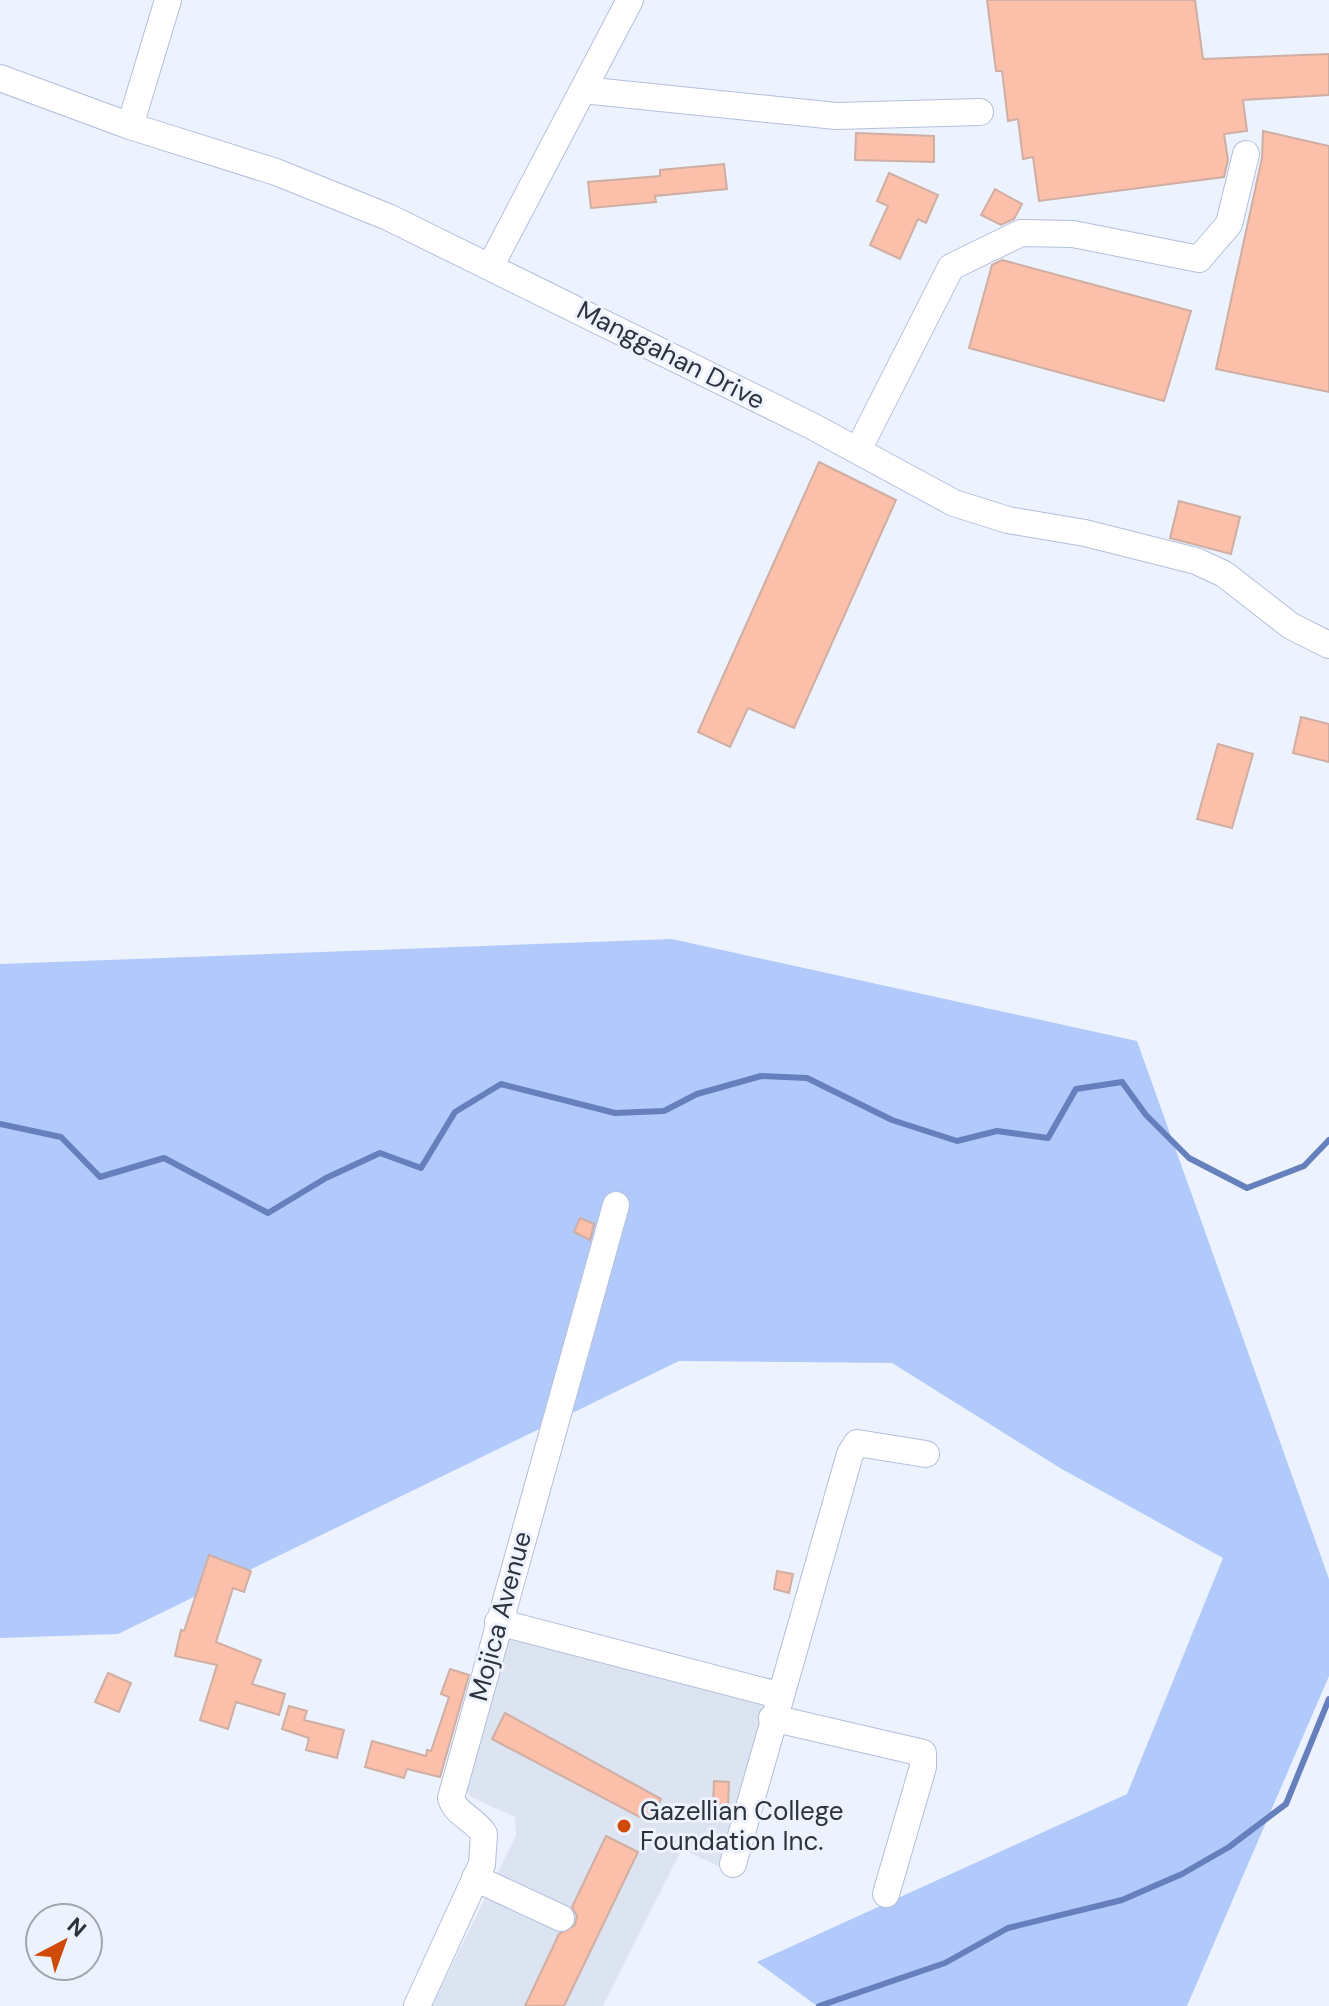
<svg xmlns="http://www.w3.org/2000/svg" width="1329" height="2006" font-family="'DM Sans',sans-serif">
	<rect width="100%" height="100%" fill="#edf3fe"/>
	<path fill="#dde4f1" d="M 505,1633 L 767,1700 L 720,1867 L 682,1849 L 603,2006 L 432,2006 L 516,1835 L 515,1817 L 471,1797 L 465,1789 Z"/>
	<path fill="#b2cafb" d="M 672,939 L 1137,1041 L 1329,1579 L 1329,1676 L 1187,2006 L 817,2006 L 757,1962 L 1127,1794 L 1223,1558 L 1060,1468 L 892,1363 L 679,1361 L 118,1634 L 0,1638 L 0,964 Z"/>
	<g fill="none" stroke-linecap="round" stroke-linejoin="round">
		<path stroke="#6580bc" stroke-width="6" d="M 0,1124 L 61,1137 L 100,1177 L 164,1158 L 268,1213 L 326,1178 L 380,1153 L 421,1168 L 455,1112 L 501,1084 L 615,1113 L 664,1111 L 697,1094 L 761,1076 L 807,1078 L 892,1120 L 957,1141 L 997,1131 L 1048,1138 L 1076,1089 L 1122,1082 L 1146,1115 L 1189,1158 L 1247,1188 L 1304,1166 L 1329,1140
			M 819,2006 L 945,1963 L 1008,1928 L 1122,1900 L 1182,1874 L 1229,1847 L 1286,1804 L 1329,1699"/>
	</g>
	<path fill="#fbbfaa" stroke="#cfaea3" stroke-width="2" d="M 987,0 L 1195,0 L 1203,59 L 1329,54 L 1329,95 L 1243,100 L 1247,131 L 1224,134 L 1228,160 L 1224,177 L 1039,201 L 1033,157 L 1023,159 L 1018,119 L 1008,121 L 1002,71 L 996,71 Z
		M 1263,131 L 1329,146 L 1329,392 L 1216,369 L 1262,158 Z
		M 856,133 L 934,136 L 934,162 L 855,160 Z
		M 724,164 L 727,189 L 655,196 L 656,202 L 591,208 L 588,182 L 660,176 L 660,170 Z
		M 889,173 L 938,195 L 926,223 L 918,219 L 900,259 L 870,245 L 888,206 L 877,201 Z
		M 995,189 L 1022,204 L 1014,219 L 1001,225 L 981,215 Z
		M 1002,260 L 1191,311 L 1164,401 L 969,348 L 992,265 Z
		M 819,462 L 896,500 L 794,728 L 748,708 L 730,747 L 698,732 Z
		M 1179,501 L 1240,517 L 1231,554 L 1170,538 Z
		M 1301,717 L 1329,724 L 1329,762 L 1293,753 Z
		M 1218,744 L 1253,754 L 1232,828 L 1197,819 Z
		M 580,1218 L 594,1224 L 590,1240 L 574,1232 Z
		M 209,1555 L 251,1571 L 244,1592 L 233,1588 L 216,1642 L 261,1660 L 252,1684 L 285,1694 L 279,1715 L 236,1702 L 228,1729 L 200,1720 L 217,1665 L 175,1656 L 181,1630 L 184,1631 Z
		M 777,1571 L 793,1574 L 789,1593 L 774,1589 Z
		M 450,1669 L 469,1675 L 440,1777 L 407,1769 L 404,1778 L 365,1767 L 372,1741 L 426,1756 L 427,1750 L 431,1751 L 449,1697 L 441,1694 Z
		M 108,1673 L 131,1683 L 119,1712 L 95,1702 Z
		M 289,1706 L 307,1711 L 304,1720 L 344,1730 L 337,1758 L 306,1750 L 309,1738 L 282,1729 Z
		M 505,1713 L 661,1799 L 649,1822 L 492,1739 Z
		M 714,1781 L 729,1782 L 728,1806 L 713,1805 Z
		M 606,1836 L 638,1852 L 564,2006 L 525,2006 L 559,1934 L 575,1925 L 577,1916 L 572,1907 Z"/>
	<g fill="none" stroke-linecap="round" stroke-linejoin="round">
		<defs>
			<path id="minor" d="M 0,78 L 130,126 L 276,172 L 388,217 L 812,426 L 954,503 L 1008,520 L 1085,533 L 1196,561 L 1224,574 L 1291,626 L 1329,645
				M 583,90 L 836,116 L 980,112
				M 130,126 L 168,0
				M 491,265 L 630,0
				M 858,450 L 951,267 L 1021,233 L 1073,234 L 1199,259 L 1229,224 L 1246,154
				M 498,1622 L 778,1695
				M 772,1718 L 923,1753 L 923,1767 L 886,1894
				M 733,1864 L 850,1454 L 857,1443 L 926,1454
				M 475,1878 L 561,1918
				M 417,2006 L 482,1864 L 484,1834 C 475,1819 456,1815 451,1798 L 616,1205"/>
		</defs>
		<use href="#minor" stroke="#b2bfdb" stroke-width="28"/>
		<use href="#minor" stroke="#fff" stroke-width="26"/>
	</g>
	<circle fill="#d04b0a" stroke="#edf3fe" stroke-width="3" cx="624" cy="1826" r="8"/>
	<g text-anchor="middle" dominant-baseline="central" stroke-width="6" stroke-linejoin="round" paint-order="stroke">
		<g font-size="26" fill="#2d323d" stroke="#edf3fe">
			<text transform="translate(671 355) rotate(27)">Manggahan Drive</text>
			<text transform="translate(500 1616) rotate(-75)">Mojica Avenue</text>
		</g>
		<g font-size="26" fill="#2d323d" stroke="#edf3fe" text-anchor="start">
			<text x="640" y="1811">Gazellian College<tspan x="640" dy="30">Foundation Inc.</tspan></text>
		</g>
	</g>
	<g transform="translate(64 1942) rotate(41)"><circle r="38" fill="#edf3fe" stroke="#a0a6b1" stroke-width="2"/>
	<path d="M0-6L14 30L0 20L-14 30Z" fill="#d04b0a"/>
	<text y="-12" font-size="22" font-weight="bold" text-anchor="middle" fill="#2d323d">N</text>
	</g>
</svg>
